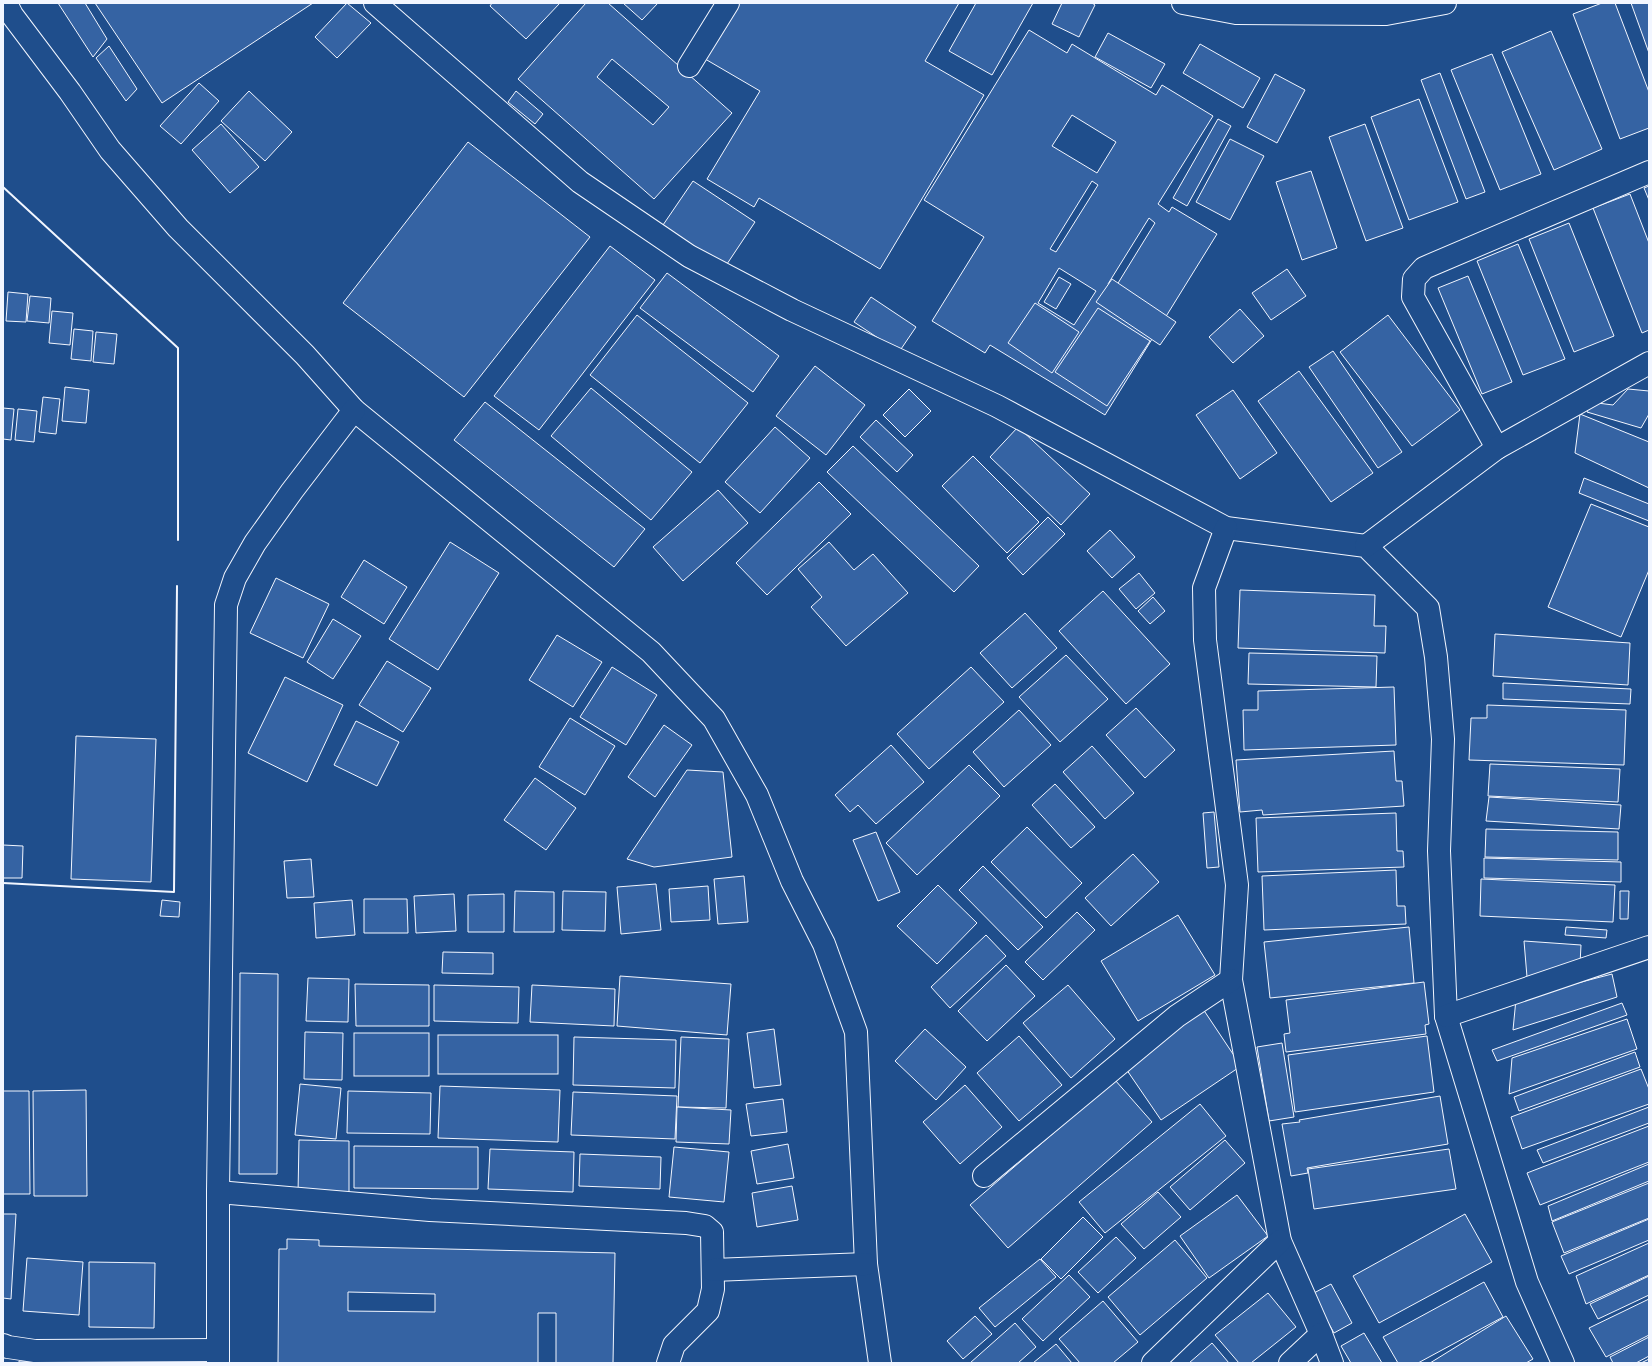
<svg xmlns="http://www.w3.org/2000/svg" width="1652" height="1366" font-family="'Golos Text',sans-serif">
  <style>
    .building { fill: #3563a3; stroke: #f2f6ff; fill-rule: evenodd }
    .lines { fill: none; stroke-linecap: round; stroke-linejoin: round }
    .minor-casing { stroke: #f2f6ff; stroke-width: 24 }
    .minor { stroke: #1f4e8c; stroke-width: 22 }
    .wall { stroke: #f2f6ff; stroke-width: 2 }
  </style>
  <rect width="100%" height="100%" fill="#1f4e8c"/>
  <g class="building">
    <polygon points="58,3 85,3 107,39 93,57"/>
    <polygon points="95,3 313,3 162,103"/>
    <polygon points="347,3 371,23 337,58 315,37"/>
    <polygon points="492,3 560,3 526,39 490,6"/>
    <path d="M586,3H608L732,113L654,199L518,79ZM612,59L669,107L653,125L597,77Z"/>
    <polygon points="623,3 658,3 642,20"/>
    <polygon points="731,3 959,3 925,61 984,95 880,269 759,198 754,207 707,179 760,91 700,56"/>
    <polygon points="976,3 1033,3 992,75 949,51"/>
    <polygon points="1062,3 1092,3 1095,5 1079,37 1052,24"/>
    <polygon points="1602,3 1615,3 1649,92 1649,128 1620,139 1573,14"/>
    <polygon points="1631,3 1649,3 1649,53"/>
    <path d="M1029,30L1067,53L1072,44L1156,95L1162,85L1213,116L1158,204L1169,212L1172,207L1217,234L1105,415L990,345L985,353L932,321L984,237L924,200ZM1072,115L1116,142L1097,173L1052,146ZM1092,181L1098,185L1056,252L1050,249ZM1149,218L1155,223L1115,288L1108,284ZM1059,268L1096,291L1074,325L1038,303Z"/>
    <polygon points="1551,31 1602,149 1554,170 1502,52"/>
    <polygon points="1108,33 1165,64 1151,88 1095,57"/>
    <polygon points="1200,44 1260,78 1243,108 1183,73"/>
    <polygon points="109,46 137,89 126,101 96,58"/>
    <polygon points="1492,54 1541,174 1500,190 1451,70"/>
    <polygon points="1440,73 1485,192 1466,199 1421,80"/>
    <polygon points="1275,74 1305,90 1277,143 1247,127"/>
    <polygon points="199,83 219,101 181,144 160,126"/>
    <polygon points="249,91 292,132 265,161 221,121"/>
    <polygon points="516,91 543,114 535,124 508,102"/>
    <polygon points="1419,99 1458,202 1409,220 1371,117"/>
    <polygon points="1218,119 1231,126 1187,206 1173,198"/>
    <polygon points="221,124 259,167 230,193 192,150"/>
    <polygon points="1365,124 1403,228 1366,241 1329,137"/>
    <polygon points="1230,139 1264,156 1230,220 1196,202"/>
    <polygon points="468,142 590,237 464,397 343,303"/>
    <polygon points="1311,171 1337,248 1302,260 1276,182"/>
    <polygon points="693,181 755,222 725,267 663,225"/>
    <polygon points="1649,186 1649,200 1644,188"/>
    <polygon points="1630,194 1649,243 1649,330 1642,333 1593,208"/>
    <polygon points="1569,223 1614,336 1574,352 1529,239"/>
    <polygon points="1518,244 1565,359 1523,375 1477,261"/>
    <polygon points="610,246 655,280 539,430 494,396"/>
    <polygon points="1287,269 1306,296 1271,320 1252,293"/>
    <polygon points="667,273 779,356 753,392 640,308"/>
    <polygon points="1468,276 1512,382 1482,394 1438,288"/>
    <polygon points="1059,277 1071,284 1056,309 1044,302"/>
    <polygon points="1112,279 1176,322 1160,345 1096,302"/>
    <polygon points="8,292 28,294 26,322 6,321"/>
    <polygon points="30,296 51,298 49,323 27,321"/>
    <polygon points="871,297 916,327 899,352 854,322"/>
    <polygon points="1035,303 1079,332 1052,373 1008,343"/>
    <polygon points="1098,308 1150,341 1107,406 1055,372"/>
    <polygon points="1240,309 1264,336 1233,363 1209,337"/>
    <polygon points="52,311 73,313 70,345 49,343"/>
    <polygon points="637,315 748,403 700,463 590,375"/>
    <polygon points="1388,315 1460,410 1412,446 1340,352"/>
    <polygon points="74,329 93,331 91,361 71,359"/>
    <polygon points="96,332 117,334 114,364 93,362"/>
    <polygon points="1333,351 1402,452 1378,468 1309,367"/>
    <polygon points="815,366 865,405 826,455 776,416"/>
    <polygon points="1299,371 1373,473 1331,502 1258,401"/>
    <polygon points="65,387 89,390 86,423 62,421"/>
    <polygon points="591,388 692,472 651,520 551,436"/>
    <polygon points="909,389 931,411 905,437 883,415"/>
    <polygon points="1628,389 1649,391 1649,414 1641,428 1587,412 1590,402 1613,405"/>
    <polygon points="1233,390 1277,453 1240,479 1196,415"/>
    <polygon points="43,397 60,399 56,434 39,432"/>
    <polygon points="485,402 645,529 614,567 454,440"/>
    <polygon points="3,408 14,409 11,440 3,439"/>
    <polygon points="18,409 37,411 34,442 15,440"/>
    <polygon points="1580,414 1649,442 1649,488 1575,453"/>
    <polygon points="876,420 913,455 897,472 860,437"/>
    <polygon points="775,427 810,458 760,513 725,482"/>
    <polygon points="1018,427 1090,494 1061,525 990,457"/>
    <polygon points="853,446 979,566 954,592 827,472"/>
    <polygon points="973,456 1039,522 1007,553 942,486"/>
    <polygon points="1584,478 1649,504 1649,521 1579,493"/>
    <polygon points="819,482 851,514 767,595 736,563"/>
    <polygon points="718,490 748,523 683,581 653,547"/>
    <polygon points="1591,504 1649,527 1649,570 1621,637 1548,607"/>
    <polygon points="1048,517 1065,534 1023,575 1007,558"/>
    <polygon points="1110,530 1135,557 1112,578 1087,551"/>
    <polygon points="450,542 499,573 438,670 389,639"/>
    <polygon points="829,542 854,570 873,554 908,593 846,646 811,607 822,597 798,569"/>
    <polygon points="364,560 407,587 384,624 341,597"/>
    <polygon points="1139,573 1155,593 1136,609 1119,589"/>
    <polygon points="276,578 329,604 303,658 250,633"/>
    <polygon points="1240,590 1375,595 1374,626 1386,626 1385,653 1238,648"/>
    <polygon points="1103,591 1170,664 1126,704 1059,631"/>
    <polygon points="1153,597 1165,611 1150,624 1138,611"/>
    <polygon points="1025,613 1057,648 1012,688 980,653"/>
    <polygon points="333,619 361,636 333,679 307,662"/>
    <polygon points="1495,634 1630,643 1628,685 1493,676"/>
    <polygon points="557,635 602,662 573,707 529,680"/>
    <polygon points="1249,653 1377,656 1376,687 1248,684"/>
    <polygon points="1066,655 1108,699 1060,742 1019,697"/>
    <polygon points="387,661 431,688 403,732 359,705"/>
    <polygon points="612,667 657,695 626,745 580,717"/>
    <polygon points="971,667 1004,702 929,769 897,734"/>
    <polygon points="285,677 343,705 307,782 248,753"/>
    <polygon points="1503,683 1631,689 1630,704 1503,699"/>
    <polygon points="1394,687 1396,745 1244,750 1243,710 1258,710 1258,691"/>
    <polygon points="1487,705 1626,710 1624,765 1469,760 1471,718 1487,718"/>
    <polygon points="1136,708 1175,750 1145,778 1106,735"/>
    <polygon points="1019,710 1051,745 1004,787 973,752"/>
    <polygon points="570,718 615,746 585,795 539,767"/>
    <polygon points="356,721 399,742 377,786 334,765"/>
    <polygon points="664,725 692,745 655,797 628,777"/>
    <polygon points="76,736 156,739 151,882 71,879"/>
    <polygon points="891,745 924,782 876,824 858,805 850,812 835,795"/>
    <polygon points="1092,746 1134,793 1105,819 1063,772"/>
    <polygon points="1394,751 1396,781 1402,781 1404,806 1263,815 1262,810 1240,812 1236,760"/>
    <polygon points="1490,764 1620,769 1618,802 1488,796"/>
    <polygon points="969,765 1000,796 917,875 886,843"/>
    <polygon points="687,770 723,772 732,857 654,867 627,859"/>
    <polygon points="535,778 576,808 546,850 504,820"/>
    <polygon points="1055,784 1095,827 1071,848 1032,805"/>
    <polygon points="1489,797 1621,805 1619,829 1486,821"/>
    <polygon points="1214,812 1219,867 1207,868 1203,813"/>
    <polygon points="1396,813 1397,851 1403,851 1404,867 1258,872 1256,818"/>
    <polygon points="1027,827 1082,883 1046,918 991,862"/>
    <polygon points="1486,829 1618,832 1618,860 1485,857"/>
    <polygon points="876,832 900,892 878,901 853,840"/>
    <polygon points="3,845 23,846 22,878 3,878"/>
    <polygon points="1133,854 1159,882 1111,926 1085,898"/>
    <polygon points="1484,858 1621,862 1621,882 1484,878"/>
    <polygon points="311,859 314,897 287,898 284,861"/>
    <polygon points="983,866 1043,927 1018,950 959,890"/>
    <polygon points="1396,870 1397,906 1405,906 1406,924 1264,930 1262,876"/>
    <polygon points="744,876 748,922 718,924 714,879"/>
    <polygon points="1481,879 1615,885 1613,922 1480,916"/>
    <polygon points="656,884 661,930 621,934 617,887"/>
    <polygon points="938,885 977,923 937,964 897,926"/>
    <polygon points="708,886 710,920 671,922 669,889"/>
    <polygon points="515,891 554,892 554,932 514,932"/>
    <polygon points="563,891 606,892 605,931 562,930"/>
    <polygon points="1620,891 1629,891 1628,919 1620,919"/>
    <polygon points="454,894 456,931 416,933 414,896"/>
    <polygon points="504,894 504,932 468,932 468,895"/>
    <polygon points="364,899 407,899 408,933 364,933"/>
    <polygon points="162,900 180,902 179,917 160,916"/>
    <polygon points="352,900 355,935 316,938 314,903"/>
    <polygon points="1077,912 1095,930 1043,980 1025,962"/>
    <polygon points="1178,915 1215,975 1138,1021 1101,961"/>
    <polygon points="1409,927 1414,983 1270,998 1264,942"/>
    <polygon points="1566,927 1607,930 1606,938 1565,935"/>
    <polygon points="986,935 1006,956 950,1008 931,987"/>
    <polygon points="1524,941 1581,945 1580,964 1527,977"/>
    <polygon points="443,952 493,953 493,974 442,973"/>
    <polygon points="1006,965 1035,996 987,1041 958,1011"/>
    <polygon points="240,973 278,974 277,1174 239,1174"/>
    <polygon points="1612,974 1617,997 1513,1030 1516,999"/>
    <polygon points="620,976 731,984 727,1035 617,1026"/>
    <polygon points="308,978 349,979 348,1022 306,1021"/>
    <polygon points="1424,982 1429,1024 1425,1025 1426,1034 1286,1052 1284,1034 1290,1033 1286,1000"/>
    <polygon points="355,984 429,985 429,1026 356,1026"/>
    <polygon points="434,985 519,987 518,1023 434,1021"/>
    <polygon points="532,985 615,989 614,1026 530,1022"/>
    <polygon points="1068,985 1115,1039 1071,1078 1023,1023"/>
    <polygon points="1622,1003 1627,1015 1497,1061 1492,1050"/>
    <polygon points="1203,1009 1241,1066 1161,1120 1122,1063"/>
    <polygon points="1627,1019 1637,1049 1509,1094 1512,1058"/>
    <polygon points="774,1029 781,1085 754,1088 747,1033"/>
    <polygon points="925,1029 966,1067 936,1100 895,1061"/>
    <polygon points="305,1032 343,1033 342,1080 304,1079"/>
    <rect x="354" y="1033" width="75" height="43"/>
    <rect x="438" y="1035" width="120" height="39"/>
    <polygon points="1019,1036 1062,1085 1019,1121 977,1073"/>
    <polygon points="1427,1036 1434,1092 1295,1112 1288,1055"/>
    <polygon points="574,1037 676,1040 675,1088 573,1085"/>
    <polygon points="681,1037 729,1039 726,1108 678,1107"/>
    <polygon points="1282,1043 1294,1117 1269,1121 1257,1047"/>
    <polygon points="1635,1052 1640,1067 1519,1111 1514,1097"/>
    <polygon points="1641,1069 1649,1089 1649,1104 1522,1149 1511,1117"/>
    <polygon points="1115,1080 1152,1122 1008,1248 970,1205"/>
    <polygon points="300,1084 341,1088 336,1139 295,1135"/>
    <polygon points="965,1085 1002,1127 960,1164 923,1122"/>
    <polygon points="440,1086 560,1090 558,1142 438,1138"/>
    <polygon points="86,1090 87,1196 34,1196 33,1091"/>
    <polygon points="3,1091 29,1091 30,1194 3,1194"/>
    <polygon points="348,1091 431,1093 430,1134 347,1133"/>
    <polygon points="573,1092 677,1096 675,1139 571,1135"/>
    <polygon points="1440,1096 1448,1144 1307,1168 1308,1173 1291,1176 1282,1124 1300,1122 1299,1120"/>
    <polygon points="783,1099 787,1132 751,1136 746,1104"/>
    <polygon points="1200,1104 1226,1136 1105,1233 1079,1202"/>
    <polygon points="677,1107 731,1110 729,1144 676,1142"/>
    <polygon points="1649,1107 1649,1123 1543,1163 1537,1150"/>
    <polygon points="1649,1126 1649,1162 1540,1205 1527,1173"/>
    <polygon points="299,1140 349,1141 349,1195 298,1194"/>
    <polygon points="1225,1140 1245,1163 1190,1210 1170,1187"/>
    <polygon points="788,1144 794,1178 757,1184 751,1151"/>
    <polygon points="354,1146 478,1147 478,1189 354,1188"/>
    <polygon points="674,1147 729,1152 724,1202 669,1197"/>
    <polygon points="490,1149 574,1152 573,1192 488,1189"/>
    <polygon points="1449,1149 1456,1189 1314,1209 1308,1169"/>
    <polygon points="580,1154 661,1157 660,1189 579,1186"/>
    <polygon points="1649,1164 1649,1181 1552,1221 1548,1206"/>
    <polygon points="1649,1183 1649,1218 1564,1253 1552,1222"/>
    <polygon points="792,1186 798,1220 757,1227 752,1193"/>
    <polygon points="1158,1192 1181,1217 1144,1249 1121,1224"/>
    <polygon points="1237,1195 1268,1236 1209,1278 1180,1236"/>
    <polygon points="3,1214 16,1214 11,1299 3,1298"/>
    <polygon points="1465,1214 1492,1262 1379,1323 1353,1276"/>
    <polygon points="1083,1217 1103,1237 1061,1279 1041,1259"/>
    <polygon points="1649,1219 1649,1240 1569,1274 1561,1256"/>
    <polygon points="1116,1237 1136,1258 1098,1293 1078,1272"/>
    <path d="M287,1239L319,1240V1246L615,1253L613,1363H556V1313H538V1363H278L279,1249H287ZM348,1292L435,1294V1312L348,1311Z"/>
    <polygon points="1175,1240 1207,1278 1140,1335 1108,1297"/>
    <polygon points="1649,1243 1649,1275 1586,1304 1576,1276"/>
    <polygon points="27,1258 83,1262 79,1315 23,1311"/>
    <polygon points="1040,1259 1056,1277 995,1327 979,1308"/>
    <polygon points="89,1262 155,1263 154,1328 89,1327"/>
    <polygon points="1069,1275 1090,1297 1043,1341 1022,1319"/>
    <polygon points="1649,1276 1649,1295 1598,1319 1590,1304"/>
    <polygon points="1484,1282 1503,1317 1418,1363 1398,1363 1383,1337"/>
    <polygon points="1331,1284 1352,1323 1334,1333 1312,1294"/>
    <polygon points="1268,1293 1296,1327 1251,1363 1239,1363 1215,1335"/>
    <polygon points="1649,1299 1649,1335 1606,1357 1589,1328"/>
    <polygon points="1103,1301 1138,1342 1113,1363 1080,1363 1059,1339"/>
    <polygon points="975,1316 992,1334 963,1359 947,1341"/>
    <polygon points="1506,1316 1533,1359 1526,1363 1430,1363"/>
    <polygon points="1015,1323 1036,1347 1018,1363 970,1363"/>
    <polygon points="1364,1333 1382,1363 1351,1363 1341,1346"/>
    <polygon points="1649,1337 1649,1356 1636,1363 1613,1363 1610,1357"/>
    <polygon points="1212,1343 1229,1363 1189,1363"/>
    <polygon points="1056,1344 1072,1363 1033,1363"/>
    <polygon points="1649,1359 1649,1363 1641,1363"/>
    <polygon points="19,1361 78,1363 19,1363"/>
  </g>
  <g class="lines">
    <defs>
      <g id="minor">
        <polyline points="6,3 12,15 70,92 110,150 178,228 305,355 354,410 651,652 714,719 757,795 792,881 824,944 856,1032 866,1264 880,1363"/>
        <polyline points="375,3 580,182 689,256 792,310 997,406 1226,528 1366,546 1428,608 1436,657 1443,739 1439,851 1446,1016 1527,1282 1563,1363"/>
        <polyline points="1183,3 1236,13 1386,14 1445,3"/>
        <polyline points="689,66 728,3"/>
        <polyline points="1497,448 1413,297 1414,279 1424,268 1649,172"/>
        <polyline points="1226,528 1204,588 1205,640 1237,885 1231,980 1280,1241 1321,1334 1332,1363"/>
        <polyline points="1366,546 1497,448 1649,363"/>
        <polyline points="1446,1016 1649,947"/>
        <polyline points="984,1176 1177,1016 1231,980"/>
        <polyline points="218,1192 430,1210 686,1223 705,1226 712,1232 713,1289 708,1311 674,1345 668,1363"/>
        <polyline points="713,1270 866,1264"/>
        <polyline points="3,1345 8,1347 35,1351 218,1350"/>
        <polyline points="218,1363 218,1192 226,605 235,578 255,543 292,491 354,410"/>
        <polyline points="1153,1363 1280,1241"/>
        <polyline points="1290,1363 1321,1334"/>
      </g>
    </defs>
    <use href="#minor" class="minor-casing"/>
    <use href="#minor" class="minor"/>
    <g class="wall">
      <polyline points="3,187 178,348 178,540"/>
      <polyline points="3,883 174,892 177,586"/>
    </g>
  </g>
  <rect width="1652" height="1366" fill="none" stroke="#f2f6ff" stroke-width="8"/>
</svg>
